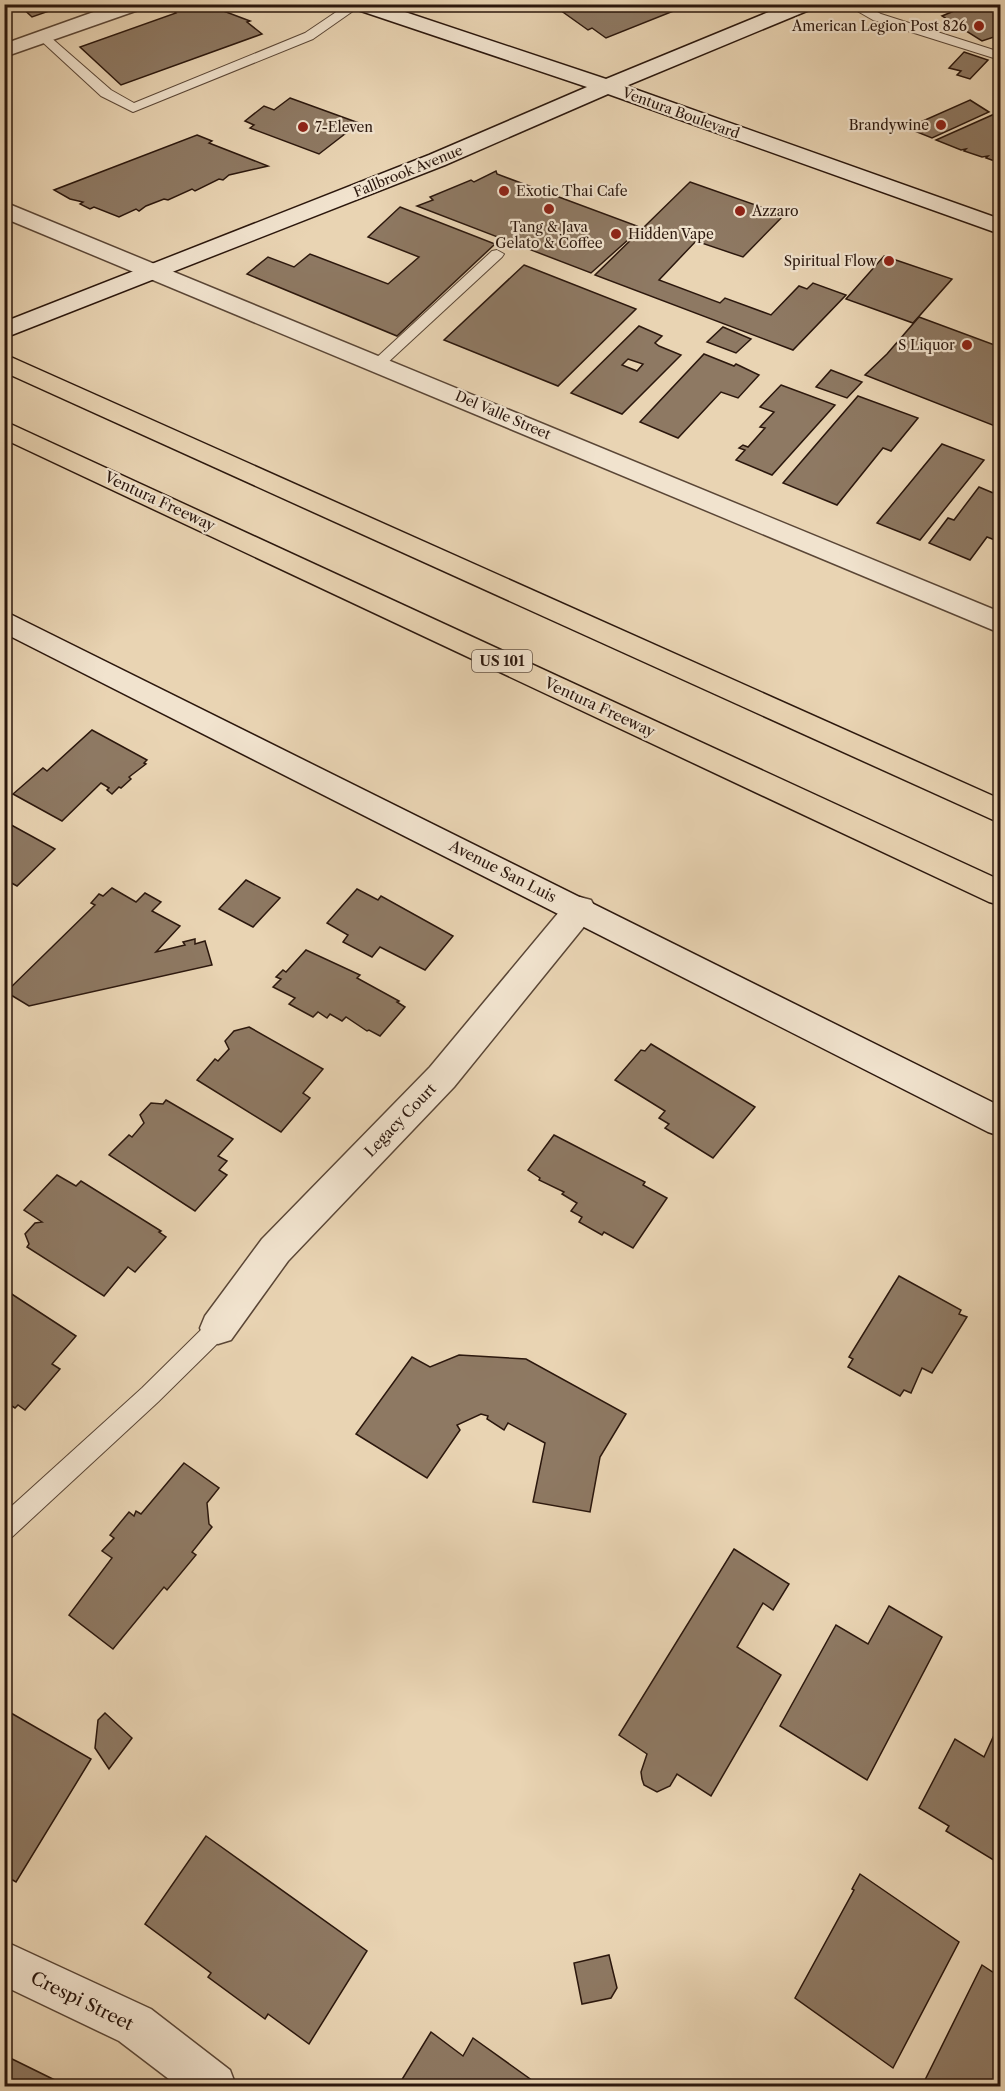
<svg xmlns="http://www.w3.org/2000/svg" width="1005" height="2091" font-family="'Libre Caslon Text',serif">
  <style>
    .building { fill: #8e7963; stroke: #2b170d; stroke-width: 1.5; fill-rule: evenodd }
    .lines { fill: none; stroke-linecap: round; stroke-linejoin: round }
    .lane-casing { stroke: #5a4636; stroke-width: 2 }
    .street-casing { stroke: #5a4636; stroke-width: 3 }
    .secondary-casing { stroke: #2b170d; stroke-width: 3 }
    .highway-casing { stroke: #2b170d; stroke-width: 3 }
    .lane { fill: #f1e3ce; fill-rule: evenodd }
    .street { fill: #f1e3ce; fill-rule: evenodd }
    .secondary { fill: #f1e3ce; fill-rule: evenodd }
    .highway { fill: #e9d4b3; fill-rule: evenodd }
    .poi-dot { fill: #8f2418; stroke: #f1e3ce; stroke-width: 2 }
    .labels { text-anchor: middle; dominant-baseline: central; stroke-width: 4.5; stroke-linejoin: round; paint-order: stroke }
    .far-poi-label { font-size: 14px; fill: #2b170d; stroke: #f1e3ce; text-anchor: end }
    .far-street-label { font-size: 14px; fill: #2b170d; stroke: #f1e3ce }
    .shield { fill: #f1e3ce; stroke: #665447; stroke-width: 1.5 }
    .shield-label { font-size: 14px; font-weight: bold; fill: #2b170d }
    .street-label { font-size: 15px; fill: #2b170d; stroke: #f1e3ce }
    .near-street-label { font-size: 18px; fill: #2b170d; stroke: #f1e3ce }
  </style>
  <rect width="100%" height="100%" fill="#e9d4b3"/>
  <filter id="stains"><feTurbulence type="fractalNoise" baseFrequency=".00333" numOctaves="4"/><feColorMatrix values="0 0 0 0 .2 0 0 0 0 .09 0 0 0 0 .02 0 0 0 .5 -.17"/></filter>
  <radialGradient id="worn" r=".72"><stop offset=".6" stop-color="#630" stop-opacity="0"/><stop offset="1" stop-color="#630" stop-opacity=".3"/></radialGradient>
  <g class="building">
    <polygon points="18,4 76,4 69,7 66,5 32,17"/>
    <polygon points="193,4 205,4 250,21 247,22 262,34 121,85 80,47 176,13 174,11"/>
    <polygon points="691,4 606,38 592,28 588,30 553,5"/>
    <polygon points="971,4 1000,4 1000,35 982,41 942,16"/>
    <polygon points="964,52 988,60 970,79 957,75 961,71 949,68"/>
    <polygon points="290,98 359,123 319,154 250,128 254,125 245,121 264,106 274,110"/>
    <polygon points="970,100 989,112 932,138 907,128"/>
    <polygon points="999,112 1000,163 986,158 988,156 982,157 964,151 966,149 961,150 936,140"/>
    <polygon points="197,135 212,141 209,143 268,166 229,175 223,180 219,179 195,191 192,189 168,200 164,199 146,206 139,211 136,209 119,217 94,207 90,209 80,204 83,202 70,199 54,190"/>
    <polygon points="496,171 497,174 505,177 637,226 635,228 639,230 591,273 417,206 433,200 430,197 471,180 474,182"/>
    <polygon points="690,182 784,215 743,257 696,241 659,280 720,303 725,298 771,315 799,286 807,289 813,283 846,295 793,350 595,275"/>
    <polygon points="400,207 495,244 397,336 247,274 268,257 294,267 310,254 388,284 419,257 368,237"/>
    <polygon points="884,256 952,279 913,323 846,299"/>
    <polygon points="524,265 636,309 558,386 444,340"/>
    <polygon points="919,317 1000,347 1000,428 865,375 887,354"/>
    <path d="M639,326L662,336L655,343L659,346L681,355L622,414L571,393ZM628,359L643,364L637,371L622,365Z"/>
    <polygon points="723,327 751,339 736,353 707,342"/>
    <polygon points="704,354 734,366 736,364 759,375 738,398 721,392 678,438 640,422"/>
    <polygon points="831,370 862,382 847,398 816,387"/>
    <polygon points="781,385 835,405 772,475 736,460 745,450 739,448 743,445 748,447 765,428 760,427 774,412 760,407"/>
    <polygon points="858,396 918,418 891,451 883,448 837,505 783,483"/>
    <polygon points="942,444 984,460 920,540 877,523"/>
    <polygon points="979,487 998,495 1000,492 1000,542 987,537 970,560 929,543 948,518 954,520"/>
    <polygon points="92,730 147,760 144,763 146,764 129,777 131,779 121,788 119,787 112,794 107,790 109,788 101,783 62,821 13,794 43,768 47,771"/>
    <polygon points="4,821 55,849 17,886 4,879"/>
    <polygon points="246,880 280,898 253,927 219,909"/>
    <polygon points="112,888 136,902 145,893 161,902 152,911 180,926 156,952 185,945 183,942 195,939 195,944 205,941 212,965 29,1006 6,992 95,905 91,903 99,894 103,896"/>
    <polygon points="357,889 378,900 381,896 453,936 425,970 380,947 372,957 343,942 348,935 327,923"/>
    <polygon points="306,950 360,975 357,978 399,1001 397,1002 405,1007 380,1036 369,1030 367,1031 346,1017 342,1021 330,1014 327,1018 318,1012 313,1017 289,1004 295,998 273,987 281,979 276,977 283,970 286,972"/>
    <polygon points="249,1027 323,1069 303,1093 310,1098 281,1132 197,1080 215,1059 218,1061 229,1049 225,1041 234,1031"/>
    <polygon points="651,1044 755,1107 713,1158 665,1128 669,1124 659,1118 665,1111 615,1080 641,1050 645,1051"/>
    <polygon points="166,1100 233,1139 218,1156 227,1161 219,1170 227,1175 195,1211 109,1155 129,1135 132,1137 144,1123 140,1115 151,1103 163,1104"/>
    <polygon points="554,1135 645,1182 643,1185 667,1198 633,1248 604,1232 602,1235 579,1222 582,1217 571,1211 577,1203 562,1194 564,1192 539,1180 540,1178 528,1170"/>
    <polygon points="57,1175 76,1186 81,1181 161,1231 159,1232 166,1237 135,1272 128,1267 104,1296 27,1247 29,1244 25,1234 35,1223 42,1222 24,1210"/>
    <polygon points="899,1276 961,1310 959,1314 967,1317 932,1373 922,1368 911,1393 904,1390 900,1396 848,1367 853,1359 849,1357"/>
    <polygon points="4,1289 76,1336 52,1364 60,1369 25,1410 18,1405 15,1408 4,1401"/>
    <polygon points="459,1355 526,1359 626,1414 600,1457 590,1512 533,1502 545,1443 508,1423 504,1430 487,1419 488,1416 481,1414 457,1425 460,1430 427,1478 356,1434 412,1357 430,1367"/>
    <polygon points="184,1463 219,1488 207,1503 209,1524 212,1527 192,1552 196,1555 167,1590 164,1587 113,1649 69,1615 112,1558 102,1551 114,1538 110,1535 129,1512 134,1516 136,1511 141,1514"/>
    <polygon points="734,1549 789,1584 773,1610 763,1603 737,1647 781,1675 711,1796 677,1774 670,1786 657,1792 644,1785 642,1779 641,1772 647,1754 619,1735"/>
    <polygon points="889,1606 942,1637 867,1780 780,1726 836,1625 868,1644"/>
    <polygon points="4,1709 91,1759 16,1882 4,1875"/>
    <polygon points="105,1713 132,1738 109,1769 95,1748 98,1720"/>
    <polygon points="999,1724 1000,1725 1000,1864 946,1831 949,1826 919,1808 955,1739 984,1757"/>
    <polygon points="206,1836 367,1951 309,2044 268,2014 265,2019 208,1977 211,1973 145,1924"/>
    <polygon points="860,1874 959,1942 893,2068 795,1998 854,1890 852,1889"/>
    <polygon points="609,1955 617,1988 611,1998 582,2004 574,1963"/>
    <polygon points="982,1965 1000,1977 1000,2086 922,2086"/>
    <polygon points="431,2032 463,2056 473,2038 540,2086 398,2086"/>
    <polygon points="4,2055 67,2086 4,2086"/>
  </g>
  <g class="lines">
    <defs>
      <g id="lane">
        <polygon points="348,4 363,4 313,39 133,112 101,96 38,38 44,34 48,35 111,90 134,103 305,33"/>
        <polygon points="845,4 862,4 881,14 1000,52 1000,60 873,20"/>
        <polygon points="497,250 504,254 502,257 384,366 374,366 372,363 374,360 492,251"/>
        <polygon points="218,1318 226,1321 229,1328 226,1335 158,1402 12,1537 4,1540 4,1513 142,1388 210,1321"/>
      </g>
      <g id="street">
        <polygon points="116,4 147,4 144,8 4,57 4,44"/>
        <polygon points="4,202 1000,612 1000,633 4,218"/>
        <polygon points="580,897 591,900 596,909 591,918 454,1087 288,1261 231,1340 218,1344 205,1340 200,1328 205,1316 262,1239 430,1067 569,900"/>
        <polygon points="4,1941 151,2009 230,2070 236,2086 178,2086 119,2041 4,1986"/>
      </g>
      <g id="secondary">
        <polygon points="349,4 381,4 606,79 788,4 817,4 814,8 626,86 1000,219 1000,234 608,94 445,165 4,338 4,322 429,155 587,87 352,8"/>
        <polygon points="4,611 1000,1106 1000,1136 988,1132 4,633"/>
      </g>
      <g id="highway">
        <polygon points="4,354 1000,799 1000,823 4,372"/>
        <polygon points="4,421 1000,880 1000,905 989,902 4,439"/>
      </g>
    </defs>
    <use href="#lane" class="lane-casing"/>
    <use href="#street" class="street-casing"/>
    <use href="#secondary" class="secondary-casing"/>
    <use href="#highway" class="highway-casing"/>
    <use href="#lane" class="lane"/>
    <use href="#street" class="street"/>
    <use href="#secondary" class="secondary"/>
    <use href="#highway" class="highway"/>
  </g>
  <g class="poi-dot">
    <circle cx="979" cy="26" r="6"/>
    <circle cx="941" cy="125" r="6"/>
    <circle cx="303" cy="127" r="6"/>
    <circle cx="504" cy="191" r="6"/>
    <circle cx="549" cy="209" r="6"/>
    <circle cx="740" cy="211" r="6"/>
    <circle cx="616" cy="234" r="6"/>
    <circle cx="889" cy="261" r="6"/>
    <circle cx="967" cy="345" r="6"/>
  </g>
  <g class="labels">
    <g class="far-poi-label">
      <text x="967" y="26">American Legion Post 826</text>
      <text x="929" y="125">Brandywine</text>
      <text x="315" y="127" text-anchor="start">7-Eleven</text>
      <text x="516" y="191" text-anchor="start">Exotic Thai Cafe</text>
      <text x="752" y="211" text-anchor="start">Azzaro</text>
      <text x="549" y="227" text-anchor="middle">Tang &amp; Java<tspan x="549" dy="16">Gelato &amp; Coffee</tspan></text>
      <text x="628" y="234" text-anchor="start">Hidden Vape</text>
      <text x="877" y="261">Spiritual Flow</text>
      <text x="955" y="345">S Liquor</text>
    </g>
    <g class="far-street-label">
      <text transform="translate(681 113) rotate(20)">Ventura Boulevard</text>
      <text transform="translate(408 171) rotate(-22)">Fallbrook Avenue</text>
      <text transform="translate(503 415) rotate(23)">Del Valle Street</text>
    </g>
    <rect class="shield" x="472" y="650" width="60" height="22" rx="4.5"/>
    <g class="shield-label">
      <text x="502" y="661">US 101</text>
    </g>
    <g class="street-label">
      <text transform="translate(160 501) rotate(25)">Ventura Freeway</text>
      <text transform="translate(600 707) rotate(25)">Ventura Freeway</text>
      <text transform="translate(503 871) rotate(27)">Avenue San Luis</text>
      <text transform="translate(400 1120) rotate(-46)">Legacy Court</text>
    </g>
    <g class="near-street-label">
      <text transform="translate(82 2001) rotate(26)">Crespi Street</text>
    </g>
  </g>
  <rect width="1005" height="2091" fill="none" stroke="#e9d4b3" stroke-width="24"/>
  <rect x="6" y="6" width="993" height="2079" fill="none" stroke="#2b170d" stroke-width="3"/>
  <rect x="12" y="12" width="981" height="2067" fill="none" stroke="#2b170d" stroke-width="1.5"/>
  <rect width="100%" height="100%" filter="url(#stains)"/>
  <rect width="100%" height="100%" fill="url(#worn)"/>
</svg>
